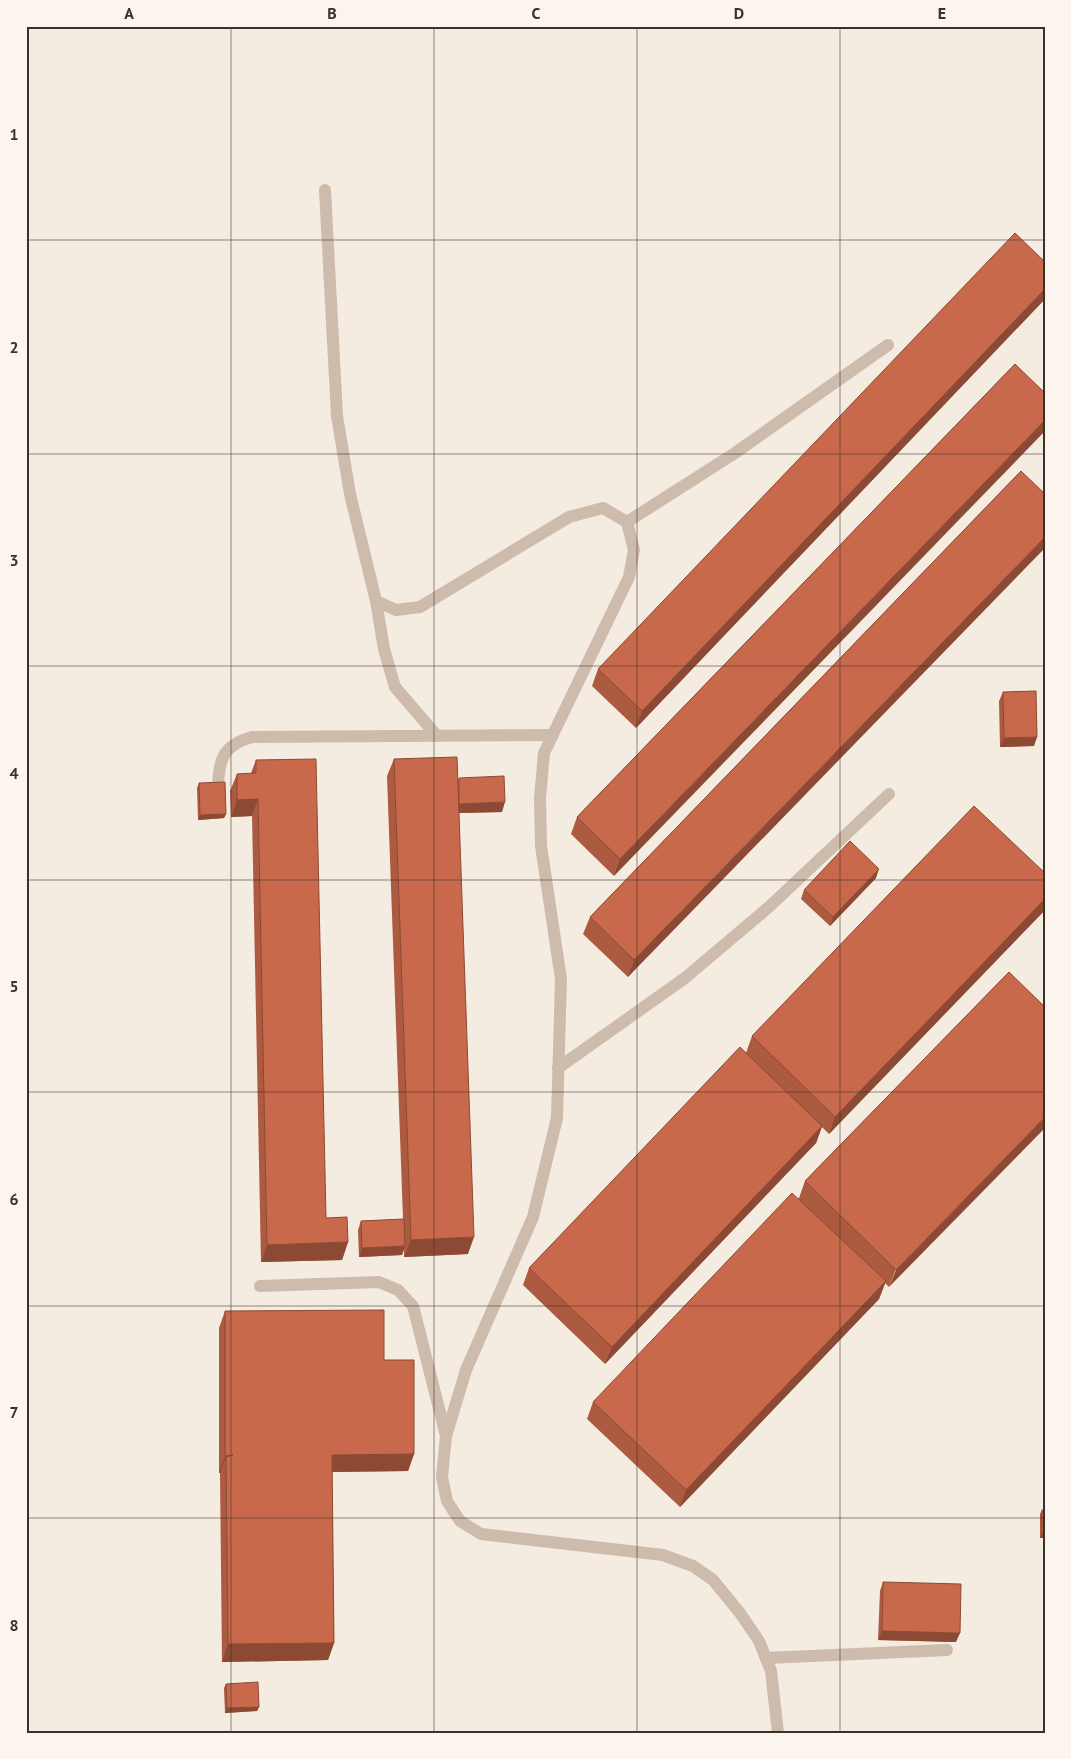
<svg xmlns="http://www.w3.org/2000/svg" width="1071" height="1759" font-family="'PT Sans',sans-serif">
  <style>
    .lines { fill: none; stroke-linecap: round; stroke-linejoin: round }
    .minor { stroke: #cdbbac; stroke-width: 12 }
    .wall { fill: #ac5a40 }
    .shaded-wall { fill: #8c4a34 }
    .building { fill: #c8694b; stroke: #8c4a34 }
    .grid { fill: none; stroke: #3b302b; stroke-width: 1; stroke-opacity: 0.55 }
    .neatline { fill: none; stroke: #3b302b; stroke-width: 2 }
    .grid-label { font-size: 16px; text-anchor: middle; font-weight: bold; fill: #3b302b }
  </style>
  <rect width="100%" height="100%" fill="#f4ebe1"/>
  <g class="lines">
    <g class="minor">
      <polyline points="325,190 337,416 350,494 376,601 396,610 420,607 569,517 603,508 627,522 634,550 629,577 544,753 540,798 541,846 561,979 557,1118 533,1217 466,1370 446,1436 442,1477 447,1501 460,1521 481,1534 663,1555 693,1566 713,1580 740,1613 759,1641 771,1671 778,1733"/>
      <polyline points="627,522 735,453 888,345"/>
      <polyline points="376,601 384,649 395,687 437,736"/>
      <path d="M218,786C219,758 224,745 252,737L553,735"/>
      <polyline points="558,1068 685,978 770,906 889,794"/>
      <polyline points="260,1286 379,1282 398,1290 413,1306 446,1436"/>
      <polyline points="766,1658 947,1650"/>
    </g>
  </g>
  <g class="wall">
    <polygon points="1045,262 1045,299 636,728 592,686 598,669"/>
    <polygon points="1015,364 614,876 571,834 577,817"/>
    <polygon points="1021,471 628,977 583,934 590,917"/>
    <polygon points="1003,692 1034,746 1000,747 999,701"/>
    <polygon points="394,759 458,780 459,778 502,812 459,813 468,1254 404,1257 404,1249 402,1255 359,1257 358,1230 361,1221 403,1219 387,776"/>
    <polygon points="256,760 326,1218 348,1242 342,1260 261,1262 252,816 231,817 230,791 237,774 251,773"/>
    <polygon points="199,783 226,814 224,818 198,820 197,788"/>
    <polygon points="1045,873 1045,910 829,1134 822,1127 816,1143 605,1364 523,1285 529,1268 746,1053 752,1036"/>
    <polygon points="876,878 830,926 801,899 804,890"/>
    <polygon points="1009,972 889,1287 885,1283 879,1299 680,1507 587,1419 593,1402 799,1198 805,1181"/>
    <polygon points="225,1311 384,1360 414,1454 408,1471 332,1472 334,1643 328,1660 222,1662 220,1473 219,1473 219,1328"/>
    <polygon points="1042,1510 1045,1538 1040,1538 1040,1514"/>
    <polygon points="883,1582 956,1642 878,1640 880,1591"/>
    <polygon points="226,1684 259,1707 257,1711 225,1713 224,1688"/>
  </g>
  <g class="shaded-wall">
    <polygon points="1045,289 1045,299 636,728 642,711"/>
    <polygon points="1045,420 1045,431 614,876 620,859"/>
    <polygon points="1045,537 1045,548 628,977 634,960"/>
    <polygon points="1037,737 1034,746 1000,747 1004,738"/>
    <polygon points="258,799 252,816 231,817 237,800"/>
    <polygon points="505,802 502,812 456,813 459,804"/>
    <polygon points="226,814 224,818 198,820 200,815"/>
    <polygon points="879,869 876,878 830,926 833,917"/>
    <polygon points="1045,899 1045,910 829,1134 835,1117"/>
    <polygon points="1045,1117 1045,1128 889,1287 896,1270"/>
    <polygon points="822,1126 816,1143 605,1364 612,1347"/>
    <polygon points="474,1237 468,1254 404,1257 411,1240"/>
    <polygon points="348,1242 342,1260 261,1262 267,1245"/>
    <polygon points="405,1246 402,1255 359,1257 362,1248"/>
    <polygon points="886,1281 879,1299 680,1507 686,1490"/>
    <polygon points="414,1454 408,1471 326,1472 332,1455"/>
    <polygon points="233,1455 226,1457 220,1473 219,1473 225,1456"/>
    <polygon points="1042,1533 1045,1533 1045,1538 1040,1538"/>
    <polygon points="882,1631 960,1633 956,1642 878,1640"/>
    <polygon points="334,1643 328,1660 222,1662 228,1644"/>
    <polygon points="259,1707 257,1711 225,1713 227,1708"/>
  </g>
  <g class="building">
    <polygon points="1015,233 1045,262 1045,289 642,711 598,669"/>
    <polygon points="1015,364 1045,393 1045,420 620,859 577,817"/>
    <polygon points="1021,471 1045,494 1045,537 634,960 590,917"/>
    <polygon points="1036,691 1037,737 1004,738 1003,692"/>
    <polygon points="457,757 474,1237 411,1240 394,759"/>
    <polygon points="316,759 326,1218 347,1217 348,1242 267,1245 258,799 237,800 237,774 256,773 256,760"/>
    <polygon points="504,776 505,802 459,804 459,778"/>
    <polygon points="225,782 226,814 200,815 199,783"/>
    <polygon points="974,806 1045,873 1045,899 835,1117 752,1036"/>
    <polygon points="850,841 879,869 833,917 804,890"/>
    <polygon points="1009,972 1045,1007 1045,1117 896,1270 805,1181"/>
    <polygon points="740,1047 822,1126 612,1347 529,1268"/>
    <polygon points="792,1193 886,1281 686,1490 593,1402"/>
    <polygon points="404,1219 405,1246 362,1248 361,1221"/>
    <polygon points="384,1310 384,1360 414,1360 414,1454 332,1455 334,1643 228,1644 226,1457 233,1455 225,1456 225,1311"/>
    <rect x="1042" y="1510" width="3" height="23"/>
    <polygon points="883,1582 961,1584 960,1633 882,1631"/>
    <polygon points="258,1682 259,1707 227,1708 226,1684"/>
  </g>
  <path class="grid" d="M231,26V1733M434,26V1733M637,26V1733M840,26V1733M26,240H1045M26,454H1045M26,666H1045M26,880H1045M26,1092H1045M26,1306H1045M26,1518H1045"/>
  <rect width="1071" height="1759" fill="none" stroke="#fbf5ee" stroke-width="55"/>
  <rect x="28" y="28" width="1016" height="1704" class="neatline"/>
  <g class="grid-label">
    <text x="129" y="19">A</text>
    <text x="332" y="19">B</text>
    <text x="536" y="19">C</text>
    <text x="739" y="19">D</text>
    <text x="942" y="19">E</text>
    <text x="14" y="140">1</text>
    <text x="14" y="353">2</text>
    <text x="14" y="566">3</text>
    <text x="14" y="779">4</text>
    <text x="14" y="992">5</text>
    <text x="14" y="1205">6</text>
    <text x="14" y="1418">7</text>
    <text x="14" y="1631">8</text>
  </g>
</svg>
